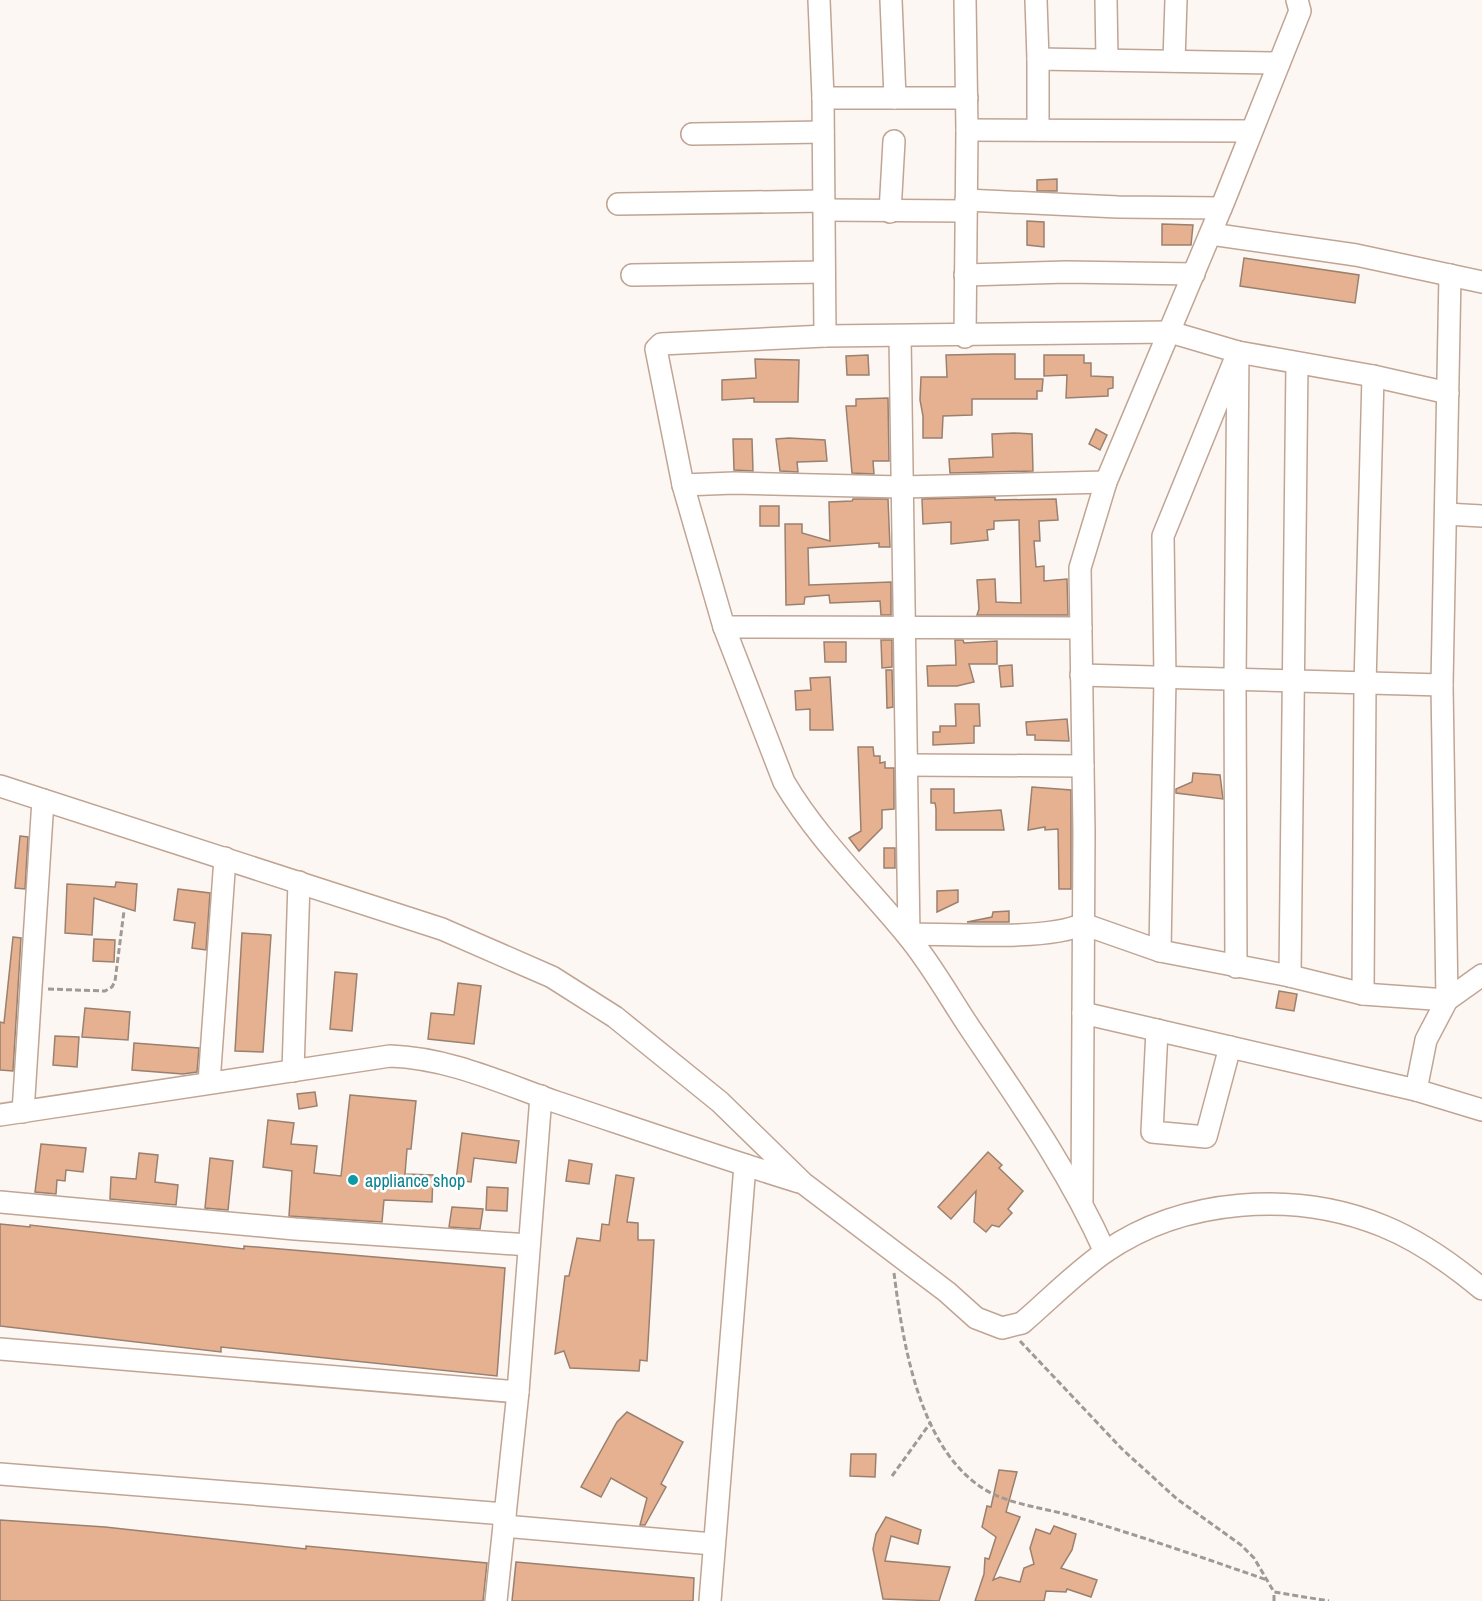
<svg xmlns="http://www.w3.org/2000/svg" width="1482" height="1601" font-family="'Archivo Narrow',sans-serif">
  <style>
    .building { fill: #e5b190; stroke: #9a806f; stroke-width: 1.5 }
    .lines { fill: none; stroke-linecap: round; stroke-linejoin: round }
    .minor-casing { stroke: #c0a594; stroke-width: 24 }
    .path { stroke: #a19994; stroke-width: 3; stroke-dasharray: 6 3; stroke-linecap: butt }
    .minor { stroke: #fff; stroke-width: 21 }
    .culture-dot { fill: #0f9aa8; stroke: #fff; stroke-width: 2 }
    .labels { text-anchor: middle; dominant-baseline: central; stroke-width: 5; stroke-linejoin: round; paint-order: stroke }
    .culture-label { font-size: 18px; fill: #0d838f; stroke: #fff; text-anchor: start }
  </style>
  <rect width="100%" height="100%" fill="#fdf7f4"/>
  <g class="building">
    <polygon points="1057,179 1057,191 1037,191 1037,180"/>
    <polygon points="1027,221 1044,222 1044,247 1027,245"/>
    <polygon points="1162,224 1193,225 1191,245 1162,245"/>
    <polygon points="1244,258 1359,275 1355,303 1240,286"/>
    <polygon points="995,354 1015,354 1015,379 1043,379 1042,391 1037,391 1037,399 972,399 972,415 943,416 942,438 923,438 923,416 920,400 921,377 947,377 946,355"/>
    <polygon points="868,355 869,375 847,375 846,356"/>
    <polygon points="1044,355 1084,355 1084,363 1091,363 1091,376 1113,377 1113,388 1108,389 1108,396 1066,398 1067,375 1044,376"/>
    <polygon points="755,359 799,360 798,402 754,402 754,398 722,400 722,380 756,378"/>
    <polygon points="888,398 889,461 873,461 874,474 852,473 846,406 856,406 856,399"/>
    <polygon points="1096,429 1107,435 1100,450 1089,444"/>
    <polygon points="1014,433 1032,434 1033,471 950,473 949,459 993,457 992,434"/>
    <polygon points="789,438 825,440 827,461 797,462 798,472 780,471 776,439"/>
    <polygon points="733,439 752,439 753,471 734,470"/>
    <polygon points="995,497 995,500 1056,499 1058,520 1039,521 1040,541 1034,541 1036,567 1044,566 1044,581 1067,579 1068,615 977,615 979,609 977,580 995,579 996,602 1021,603 1019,520 994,521 994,529 987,530 988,540 951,544 951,522 923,524 922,499"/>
    <polygon points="853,499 888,499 890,547 879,547 879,543 808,548 809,585 891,582 891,615 881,615 880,601 830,603 829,595 805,597 804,604 786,605 785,524 802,524 802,533 830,541 829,502 852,501"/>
    <rect x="760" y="506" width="19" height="20"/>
    <polygon points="881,640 892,640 892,667 882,668"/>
    <polygon points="955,640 963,640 964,643 997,641 997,664 969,664 974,682 957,686 928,686 927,666 956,665"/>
    <polygon points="824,642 846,642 846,662 825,662"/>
    <polygon points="1012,665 1013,686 1001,687 999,666"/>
    <polygon points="886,670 892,670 893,707 887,708"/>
    <polygon points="830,677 833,730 810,730 810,709 796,710 795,691 811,690 810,678"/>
    <polygon points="955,704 979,704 980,726 974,726 974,743 933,745 933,732 940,732 940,726 956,726"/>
    <polygon points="1067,719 1069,741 1035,740 1035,735 1027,735 1026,722"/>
    <polygon points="858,747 873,747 874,756 880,756 880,763 885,762 885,768 894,768 894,809 882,810 882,828 859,851 849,838 861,831"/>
    <polygon points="1193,773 1220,775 1223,799 1176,793 1176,789 1192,782"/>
    <polygon points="1032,787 1071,790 1071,889 1059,889 1058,829 1045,830 1045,827 1028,830"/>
    <polygon points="931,789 954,789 954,813 1001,810 1004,830 936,830 936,809 935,803 931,803"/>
    <polygon points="20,836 28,837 25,889 15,888"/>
    <rect x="884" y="848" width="11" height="20"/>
    <polygon points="116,882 137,884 135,911 94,898 92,935 65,933 67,884 115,887"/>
    <polygon points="178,889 210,893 206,950 192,948 195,923 174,920"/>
    <polygon points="958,890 958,902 937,912 937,891"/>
    <polygon points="1009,911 1009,922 967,922 992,917 993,912"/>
    <polygon points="242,933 271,935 263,1052 235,1051"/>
    <polygon points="13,937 21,938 13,1071 0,1070 0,1022 4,1023"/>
    <polygon points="94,939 115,940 114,962 93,961"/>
    <polygon points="335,972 357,974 352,1031 330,1029"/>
    <polygon points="458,983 481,986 474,1044 428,1039 431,1013 454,1015"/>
    <polygon points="1279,991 1297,994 1294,1011 1276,1008"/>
    <polygon points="85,1008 130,1012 128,1040 82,1037"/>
    <polygon points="55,1036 79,1037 77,1067 53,1065"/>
    <polygon points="134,1043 199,1048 197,1072 183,1074 132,1070"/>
    <polygon points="315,1092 317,1106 299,1109 297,1094"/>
    <polygon points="350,1095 416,1101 411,1149 407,1149 405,1174 433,1175 432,1202 384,1200 382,1222 289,1216 292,1171 263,1167 268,1120 294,1123 291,1144 317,1146 314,1173 341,1176"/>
    <polygon points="462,1133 519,1141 516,1163 474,1158 471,1182 456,1180"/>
    <polygon points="41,1144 86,1148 83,1172 66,1170 65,1181 57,1180 56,1194 35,1192"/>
    <polygon points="988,1152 1002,1165 999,1168 1023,1191 1008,1209 1012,1213 999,1227 992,1225 986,1232 974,1222 976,1191 951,1219 938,1207"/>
    <polygon points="139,1153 158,1155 155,1182 178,1185 176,1205 110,1199 111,1177 136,1179"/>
    <polygon points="210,1158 233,1161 228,1210 205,1208"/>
    <polygon points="569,1160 592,1164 589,1184 566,1181"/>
    <polygon points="616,1175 634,1178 627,1222 638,1223 638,1240 654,1240 647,1361 640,1360 639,1371 570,1368 564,1351 555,1354 565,1276 569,1276 577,1238 600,1241 602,1224 609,1225"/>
    <polygon points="487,1187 508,1188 507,1211 486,1210"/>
    <polygon points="452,1207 483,1209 480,1229 449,1227"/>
    <polygon points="0,1224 30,1227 30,1225 244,1249 244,1246 505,1268 497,1376 221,1347 221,1352 0,1326"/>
    <polygon points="627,1412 683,1442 661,1484 666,1487 645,1525 640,1525 647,1498 611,1478 601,1497 581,1487 617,1422"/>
    <polygon points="851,1454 876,1454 875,1477 850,1476"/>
    <polygon points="999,1470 1017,1472 1006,1512 1020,1517 993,1580 1000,1577 1020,1582 1024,1568 1034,1564 1030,1548 1036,1529 1050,1534 1054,1526 1076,1534 1072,1550 1061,1568 1097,1580 1091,1597 1067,1589 1066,1592 1046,1591 1044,1601 975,1601 984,1574 985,1558 989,1559 996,1537 982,1527 987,1506 991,1507"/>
    <polygon points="886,1517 921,1530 918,1544 891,1536 885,1561 950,1567 939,1601 883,1599 873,1549 876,1534"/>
    <polygon points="0,1520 105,1527 306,1549 306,1546 487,1563 483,1601 0,1601"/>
    <polygon points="516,1562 694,1578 693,1601 512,1601"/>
  </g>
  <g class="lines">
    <defs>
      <g id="minor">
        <polyline points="819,0 823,98 825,336"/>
        <polyline points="891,0 895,98"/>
        <polyline points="1036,0 1038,59"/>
        <polyline points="1106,0 1107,60"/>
        <polyline points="1174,61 1176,0"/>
        <polyline points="823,98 967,98"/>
        <polyline points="967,130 1251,131"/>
        <polyline points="1038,130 1038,59 1279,63"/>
        <polyline points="692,134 823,132"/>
        <polyline points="966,200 1118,207 1221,208"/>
        <polyline points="618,204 824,201"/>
        <polyline points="824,210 966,211"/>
        <polyline points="890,212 894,141"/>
        <polyline points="1211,234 1356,255 1482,282"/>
        <polyline points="632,275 824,272"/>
        <polyline points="965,275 1066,272 1194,274"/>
        <polyline points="900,336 909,937"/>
        <polyline points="965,337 967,130 965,0"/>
        <polyline points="683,485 734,483 901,487 1106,482"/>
        <polyline points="1446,514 1482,516"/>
        <polyline points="724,627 1081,628"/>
        <polyline points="1081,675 1442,685"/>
        <polyline points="907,765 1083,766"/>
        <path d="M0,786L442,929L552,977L615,1017L720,1102L803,1183L947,1292L976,1318L1002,1328L1022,1323C1049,1300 1075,1273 1105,1252C1183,1198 1295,1190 1383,1226C1420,1241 1452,1264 1482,1289"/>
        <path d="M909,934C951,934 1048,941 1083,924L1160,951L1290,976L1363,994L1447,1000L1482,975"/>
        <polyline points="1160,951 1165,678 1163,536 1234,362"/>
        <polyline points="1236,967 1235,680 1238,352"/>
        <polyline points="1290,976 1297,363"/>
        <polyline points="1363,994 1365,685 1373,376"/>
        <polyline points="1083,1013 1416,1090 1426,1040 1447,1000 1442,685 1450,275"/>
        <polyline points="1157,1030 1152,1132 1206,1137 1230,1047"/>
        <polyline points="293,1071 299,882"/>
        <polyline points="209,1083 225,858"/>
        <polyline points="1416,1090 1482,1110"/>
        <polyline points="23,1112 43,800"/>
        <path d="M0,1115L390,1056C449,1058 502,1083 556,1102C637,1129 718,1157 799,1182"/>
        <polyline points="1082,1201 1084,832 1080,568 1106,482 1224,201 1300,11 1297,0"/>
        <polyline points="0,1202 295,1229 529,1245"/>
        <path d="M1105,1252C1070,1174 1024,1108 976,1037C953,1004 933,966 907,935C866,885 817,838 784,782L724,627L683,485L656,349L661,344L825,336L1170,332L1238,352L1373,376L1448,393"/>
        <polyline points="0,1349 518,1392"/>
        <polyline points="0,1474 505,1514"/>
        <polyline points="504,1526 713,1544"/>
        <polyline points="496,1601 518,1392 541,1096"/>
        <polyline points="710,1601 745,1165"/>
      </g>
    </defs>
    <use href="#minor" class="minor-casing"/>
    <g class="path">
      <polyline points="48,989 105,991 112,987 115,981 124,911"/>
      <path d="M894,1273C903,1344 920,1458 993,1494C1019,1506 1049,1509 1076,1517C1140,1536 1204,1558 1267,1580"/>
      <polyline points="1020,1341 1122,1449 1177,1499 1241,1545 1254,1558 1274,1592 1329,1601"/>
      <polyline points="892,1476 931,1422"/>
      <polyline points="1274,1601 1274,1592"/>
    </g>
    <use href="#minor" class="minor"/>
  </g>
  <circle class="culture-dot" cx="353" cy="1180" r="6"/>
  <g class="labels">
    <g class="culture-label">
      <text x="365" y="1180">appliance shop</text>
    </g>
  </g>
</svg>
